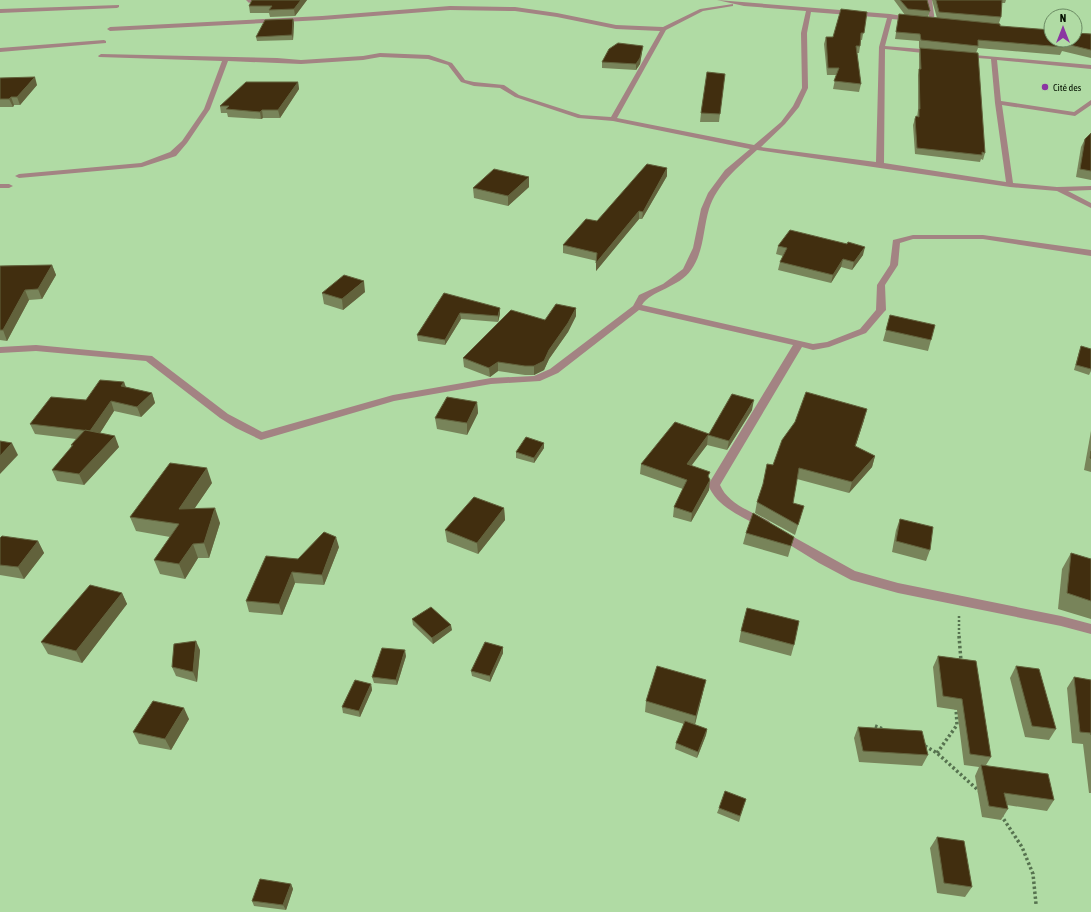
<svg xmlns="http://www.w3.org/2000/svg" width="1091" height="912" font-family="'Asap Condensed',sans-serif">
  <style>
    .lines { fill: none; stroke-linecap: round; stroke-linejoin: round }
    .path-far1 { stroke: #56724f; stroke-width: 2.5; stroke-dasharray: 2 2; stroke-linecap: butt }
    .path { stroke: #56724f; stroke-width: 3.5; stroke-dasharray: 2.5 2.5; stroke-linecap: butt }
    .minor { fill: #a38383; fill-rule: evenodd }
    .wall { fill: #78845a }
    .shaded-wall { fill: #62623c }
    .building { fill: #412e0f; stroke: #62623c }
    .poi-dot { fill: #8b35a2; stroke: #b0dba4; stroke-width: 1.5 }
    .labels { text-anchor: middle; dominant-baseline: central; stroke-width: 4; stroke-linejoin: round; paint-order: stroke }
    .far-poi-label { font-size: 10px; fill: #041101; stroke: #b0dba4; text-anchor: start }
  </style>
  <rect width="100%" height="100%" fill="#b0dba4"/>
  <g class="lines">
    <polyline class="path-far1" points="959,616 959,637"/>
    <g class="path">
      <polyline points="959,636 961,661"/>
      <polyline points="875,726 883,729"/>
      <polyline points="925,746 937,753 979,791"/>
      <polyline points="937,753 957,725 956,707"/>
      <polyline points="1001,815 1022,847 1033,874 1036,904"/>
    </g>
    <g class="minor">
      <polygon points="246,0 252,0 252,1 249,3"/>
      <path d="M717,0L890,14L915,18L916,19L913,21L892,19L885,46L933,50L936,52L933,54L885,49L884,163L1006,182L995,103L991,59L964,57L961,55L962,54L1091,65V69L997,60L1001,101L1074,112L1091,100V105L1075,116L1002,105L1013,183L1057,187L1091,186V190L1068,191L1091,203V208L1057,191L1010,187L757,150C738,167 717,184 709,209C703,229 704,252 691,270C680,287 650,291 642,305L813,344L827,342L860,329L876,310L877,285L890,265L893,240L913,235H983L1091,250V256L983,239H913L900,243L898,265L885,285L886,310L884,312L866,333L829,347L813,350L802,347L720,485C728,504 752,512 769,521L771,524L769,527L765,528L761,527C741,516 718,508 708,485L793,345L639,310L558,373L540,381L491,384L394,401L261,440L236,428L220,418L146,361L36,351L0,353V347L36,345L152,356L228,414L262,432L393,395L491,378L534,376L550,369L633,306L639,295L663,284L683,269L693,248L701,209L708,193L725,170L750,149L613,121L578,118L515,97L500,88L474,86L461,82L448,65L428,59L380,57L363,60L301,64L228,61L210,109L187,143L176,156L142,167L19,178L15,176L19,174L141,163L170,152L182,141L204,109L222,61L99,57L98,56L101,54L277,58L301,60L363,56L380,53L429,55L452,63L465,80L474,82L504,85L519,95L581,115L611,117L660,31L616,29L557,17L515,11L450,10L322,20L110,31L107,29L110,27L322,16L450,6L515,7L557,13L616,25L663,27L700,9L733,4V6L703,11L666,30L617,118L754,145L781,122L793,106L802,88L801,33L806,11L744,6ZM811,12L887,18L879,47L876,162L761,147L785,124L799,107L808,88L807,33Z"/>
      <polygon points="926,0 932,0 935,22 930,21"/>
      <polygon points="119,5 119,7 117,8 0,13 0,9"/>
      <polygon points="104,40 106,41 106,43 0,52 0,48"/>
      <polygon points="0,184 9,184 13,186 9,188 0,188"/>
      <polygon points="781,530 855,571 898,583 1061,616 1091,624 1091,634 1061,626 898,593 851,580 819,563 777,537 775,534 777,531"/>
    </g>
  </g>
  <g class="wall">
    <polygon points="307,0 295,16 270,17 269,13 250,13 249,6"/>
    <polygon points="894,0 927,0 930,11 928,17 937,18 932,0 1006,0 1005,3 1001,3 1001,17 999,23 1000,26 1091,34 1091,58 1062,51 1060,55 978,48 976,53 985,153 983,160 981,159 980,162 915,154 913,125 915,119 917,117 918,110 918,75 919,70 919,54 920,48 919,48 919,41 895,39 899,14 905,15"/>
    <polygon points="867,12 862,40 861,40 859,53 857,53 861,84 859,92 833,89 836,75 827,75 824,44 826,37 833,37"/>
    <polygon points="293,19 294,23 293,40 257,41 256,37"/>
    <polygon points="642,52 640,64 636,70 602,68 602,62"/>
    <polygon points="725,74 719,122 700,122 701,113"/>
    <polygon points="0,78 37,85 20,105 14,105 13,107 0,107"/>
    <polygon points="298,82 299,89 280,118 263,118 261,119 228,117 227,113 221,113 220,106"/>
    <polygon points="1091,133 1091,180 1076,177 1081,147 1085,139"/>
    <polygon points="667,168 667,176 642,219 639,219 596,271 597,261 563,253 563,245 597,221"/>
    <polygon points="529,177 529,187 508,206 474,198 473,188"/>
    <polygon points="778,246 863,255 852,270 841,267 831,283 778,270 780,262 783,256 776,254"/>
    <polygon points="52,265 56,275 42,299 29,300 7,341 0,340 0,266"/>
    <polygon points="365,292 343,310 324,304 322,293"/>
    <polygon points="444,293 500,314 498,322 461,319 445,345 418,341 417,335"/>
    <polygon points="890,315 931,340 928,351 883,341"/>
    <polygon points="576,316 568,332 549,359 544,370 534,375 525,375 498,371 490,377 464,367 463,358 545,320"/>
    <polygon points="1081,346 1091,349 1091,371 1089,375 1074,370 1079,352"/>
    <polygon points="124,382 126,387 152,393 155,403 141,417 114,411 100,433 119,447 84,485 57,481 52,470 72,447 71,445 76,439 35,434 30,424 86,400"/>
    <polygon points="477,402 478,413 467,435 437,429 435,418"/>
    <polygon points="752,410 727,450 707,445 691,465 709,478 709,490 691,522 673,517 674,507 683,489 640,474 641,464 709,434"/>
    <polygon points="864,420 855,447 875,456 872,467 849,493 797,479 793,503 801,516 795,535 755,513 757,502 773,465"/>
    <polygon points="1091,431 1091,472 1084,470"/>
    <polygon points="544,443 544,448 534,463 516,458 516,452"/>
    <polygon points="212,483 194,509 220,523 209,558 198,558 185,579 160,574 154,560 170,537 136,531 130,517"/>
    <polygon points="504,508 505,520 478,554 447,542 445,530"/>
    <polygon points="900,519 930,550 926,561 892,552 896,530"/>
    <polygon points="746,533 794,537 788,557 743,544"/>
    <polygon points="0,538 38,541 44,553 24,579 0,575"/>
    <polygon points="339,547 324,585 295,583 282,615 249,612 246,601 298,559"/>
    <polygon points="1071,553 1091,559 1091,619 1058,609 1062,569"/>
    <polygon points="122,593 127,604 82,663 48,654 41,642"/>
    <polygon points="412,619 452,630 433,644 413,625"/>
    <polygon points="741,631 794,645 791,656 739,642"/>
    <polygon points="503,647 503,653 490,682 472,676 471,671"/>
    <polygon points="200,650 197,682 176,676 172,667"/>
    <polygon points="406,656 397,685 374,683 372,677"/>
    <polygon points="938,656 976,661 991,757 986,765 1054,800 1047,811 1007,805 1008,809 1001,820 982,817 975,776 979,767 964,765 957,710 937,707 933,667"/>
    <polygon points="1016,666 1056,729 1049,740 1025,737 1010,678"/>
    <polygon points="1074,677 1091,680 1091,793 1089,793 1083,744 1072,743 1067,688"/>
    <polygon points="371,684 372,690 360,717 343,713 342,707"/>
    <polygon points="703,692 695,725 707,729 706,735 697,758 675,749 676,743 684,724 645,712 646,701"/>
    <polygon points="189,719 171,750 139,744 133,732"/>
    <polygon points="858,727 928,755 922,766 859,762 854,738"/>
    <polygon points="746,799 739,822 717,813 719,808"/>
    <polygon points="937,837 972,887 965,897 937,893 930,848"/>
    <polygon points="291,884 293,889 286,910 254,906 252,901"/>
  </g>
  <g class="shaded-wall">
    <polygon points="301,0 307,0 295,16 294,9"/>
    <polygon points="293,19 294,23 293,40 292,35"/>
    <polygon points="643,46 640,64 636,70 636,64"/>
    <polygon points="35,77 37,85 20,105 17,97"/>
    <polygon points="298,82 299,89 280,118 278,110"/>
    <polygon points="11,97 14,105 13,107 9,99"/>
    <polygon points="262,110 263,118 261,119 260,112"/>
    <polygon points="667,168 667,176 642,219 643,212"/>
    <polygon points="529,177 529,187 508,206 508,196"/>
    <polygon points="639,211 639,219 596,271 596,263"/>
    <polygon points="865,247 863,255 852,270 854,262"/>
    <polygon points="843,259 841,267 831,283 833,275"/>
    <polygon points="52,265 56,275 42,299 38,289"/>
    <polygon points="364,281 365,292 343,310 342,299"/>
    <polygon points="25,290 29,300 7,341 3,330"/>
    <polygon points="500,308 500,314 498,322 498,316"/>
    <polygon points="576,308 576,316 568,332 549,359 544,370 534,375 534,366 549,350"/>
    <polygon points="460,313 461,319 445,345 445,340"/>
    <polygon points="498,362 498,371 490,377 489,368"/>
    <polygon points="124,382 127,392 121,386"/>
    <polygon points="152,393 155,403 141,417 137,407"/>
    <polygon points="754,400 752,410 727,450 729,441"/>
    <polygon points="111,401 114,411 95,441 90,431"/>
    <polygon points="477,402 478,413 467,435 467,423"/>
    <polygon points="867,409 864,420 852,457 855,446"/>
    <polygon points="708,435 707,445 686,473 687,464"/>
    <polygon points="115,436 119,447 84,485 79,474"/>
    <polygon points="12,443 18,455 0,474 0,456"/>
    <polygon points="544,443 544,448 534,463 534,458"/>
    <polygon points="875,456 872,467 849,493 852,482"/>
    <polygon points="207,468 212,483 184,524 179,509"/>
    <polygon points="710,480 709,490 691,522 692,513"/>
    <polygon points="215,508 220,523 209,558 204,543"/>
    <polygon points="504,508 505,520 478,554 477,543"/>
    <polygon points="336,537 339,547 324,585 322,575"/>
    <polygon points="38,541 44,553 24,579 18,567"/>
    <polygon points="193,544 198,558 185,579 179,564"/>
    <polygon points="292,572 295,583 282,615 279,604"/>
    <polygon points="122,593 127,604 82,663 76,651"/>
    <polygon points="451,625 452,630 433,644 432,638"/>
    <polygon points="196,641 200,650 197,682 193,672"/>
    <polygon points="503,647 503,653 490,682 490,676"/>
    <polygon points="405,650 406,656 397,685 396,680"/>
    <polygon points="706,680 703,692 694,727 696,716"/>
    <polygon points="371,684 372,690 360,717 359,711"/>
    <polygon points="184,708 189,719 171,750 165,739"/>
    <polygon points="707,729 706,735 697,758 698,752"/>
    <polygon points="291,884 293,889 286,910 283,905"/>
  </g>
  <g class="building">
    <polygon points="252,0 301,0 294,9 269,10 272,6 249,6"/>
    <polygon points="900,0 927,0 930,11 908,9"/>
    <polygon points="936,0 1002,0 1001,17 939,12"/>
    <polygon points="841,9 867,12 864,33 861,33 860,46 856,46 861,84 834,81 839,68 828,68 826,37 833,37"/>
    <polygon points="899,14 1000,24 1000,26 1051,30 1051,40 1075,40 1075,33 1091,34 1091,50 1062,43 1063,47 978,40 978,46 921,40 920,34 896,32"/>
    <polygon points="293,19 292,35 256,37 265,20"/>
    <polygon points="618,43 643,46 640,58 636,64 602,62 609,49"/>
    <polygon points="920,48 978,53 985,153 982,152 982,155 917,148 915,119 916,116 919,117 919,109 920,109 919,69 921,69"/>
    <polygon points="707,72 725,74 720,114 701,113"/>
    <polygon points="35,77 17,97 11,97 9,99 0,99 0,78"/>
    <polygon points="246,82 298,82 278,110 262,110 260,112 226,109 229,106 220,106"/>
    <polygon points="1091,133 1091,171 1080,169 1085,139"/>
    <polygon points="647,164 667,168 643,212 639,211 596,263 597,253 563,245 586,219 597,221"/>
    <polygon points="494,169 529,177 508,196 473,188"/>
    <polygon points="790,230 847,244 848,242 865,247 854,262 843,259 833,275 780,262 787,248 778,246"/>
    <polygon points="52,265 38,289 25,290 3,330 0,330 0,266"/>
    <polygon points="344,275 364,281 342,299 322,293"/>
    <polygon points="444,293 500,308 498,316 460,313 445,340 417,335"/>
    <polygon points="556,304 576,308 568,323 549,350 544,361 534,366 525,366 498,362 489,368 463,358 511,310 545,320"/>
    <polygon points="890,315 935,325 931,340 886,330"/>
    <polygon points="1081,346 1091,349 1091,369 1076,365"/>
    <polygon points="100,380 124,382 121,386 152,393 137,407 111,401 90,431 30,424 51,397 86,400"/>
    <polygon points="806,392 867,409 855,446 875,456 852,482 799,468 793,503 804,506 798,525 757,502 763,484 767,464 773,465 782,440 795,422"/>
    <polygon points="732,394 754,400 729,441 708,435 687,464 710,472 708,476 710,480 692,513 674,507 687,480 641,464 675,422 709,434"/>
    <polygon points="447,397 477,402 467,423 435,418"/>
    <polygon points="85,430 115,436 79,474 52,470 73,445 71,445"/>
    <polygon points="526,437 544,443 534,458 516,452"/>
    <polygon points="0,441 12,443 0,456"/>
    <polygon points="1091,451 1091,459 1090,458"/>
    <polygon points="170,463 207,468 179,509 215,508 204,543 193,544 179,564 154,560 179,524 130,517"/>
    <polygon points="474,497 504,508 477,543 445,530"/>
    <polygon points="753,513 794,537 791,546 746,533"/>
    <polygon points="900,519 933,527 930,550 896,541"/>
    <polygon points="324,532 336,537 322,575 292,572 279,604 246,601 266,556 298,559"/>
    <polygon points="2,536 38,541 18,567 0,565 0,538"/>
    <polygon points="1071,553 1091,559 1091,601 1067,593"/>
    <polygon points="90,585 122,593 76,651 41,642"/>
    <polygon points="431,607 451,625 432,638 412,619"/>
    <polygon points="747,608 799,621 794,645 741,631"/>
    <polygon points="196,641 193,672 172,667 174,644"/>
    <polygon points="485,642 503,647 490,676 471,671"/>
    <polygon points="382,648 405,650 396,680 372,677"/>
    <polygon points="938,656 976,661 991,757 970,754 962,699 943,696"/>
    <polygon points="657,666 706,680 696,716 646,701"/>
    <polygon points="1016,666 1039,669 1056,729 1032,726"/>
    <polygon points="1074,677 1091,680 1091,735 1091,733 1080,732"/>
    <polygon points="355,680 371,684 359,711 342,707"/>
    <polygon points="153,701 184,708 165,739 133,732"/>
    <polygon points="685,721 707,729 698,752 676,743"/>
    <polygon points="858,727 922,731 928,755 863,751"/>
    <polygon points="981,765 1048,774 1054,800 1004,793 1008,809 989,806"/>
    <polygon points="725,791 746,799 740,816 719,808"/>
    <polygon points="937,837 964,841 972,887 944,883"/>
    <polygon points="260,879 291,884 283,905 252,901"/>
  </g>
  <circle class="poi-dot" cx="1045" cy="87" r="4"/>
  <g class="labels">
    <g class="far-poi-label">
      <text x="1053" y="87">Cité des</text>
    </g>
  </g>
  <g transform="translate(1063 28)"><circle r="19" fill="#b0dba4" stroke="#6b8a63"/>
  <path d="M0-3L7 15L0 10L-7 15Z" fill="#8b35a2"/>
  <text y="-6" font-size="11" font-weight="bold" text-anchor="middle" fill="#041101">N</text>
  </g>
</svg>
